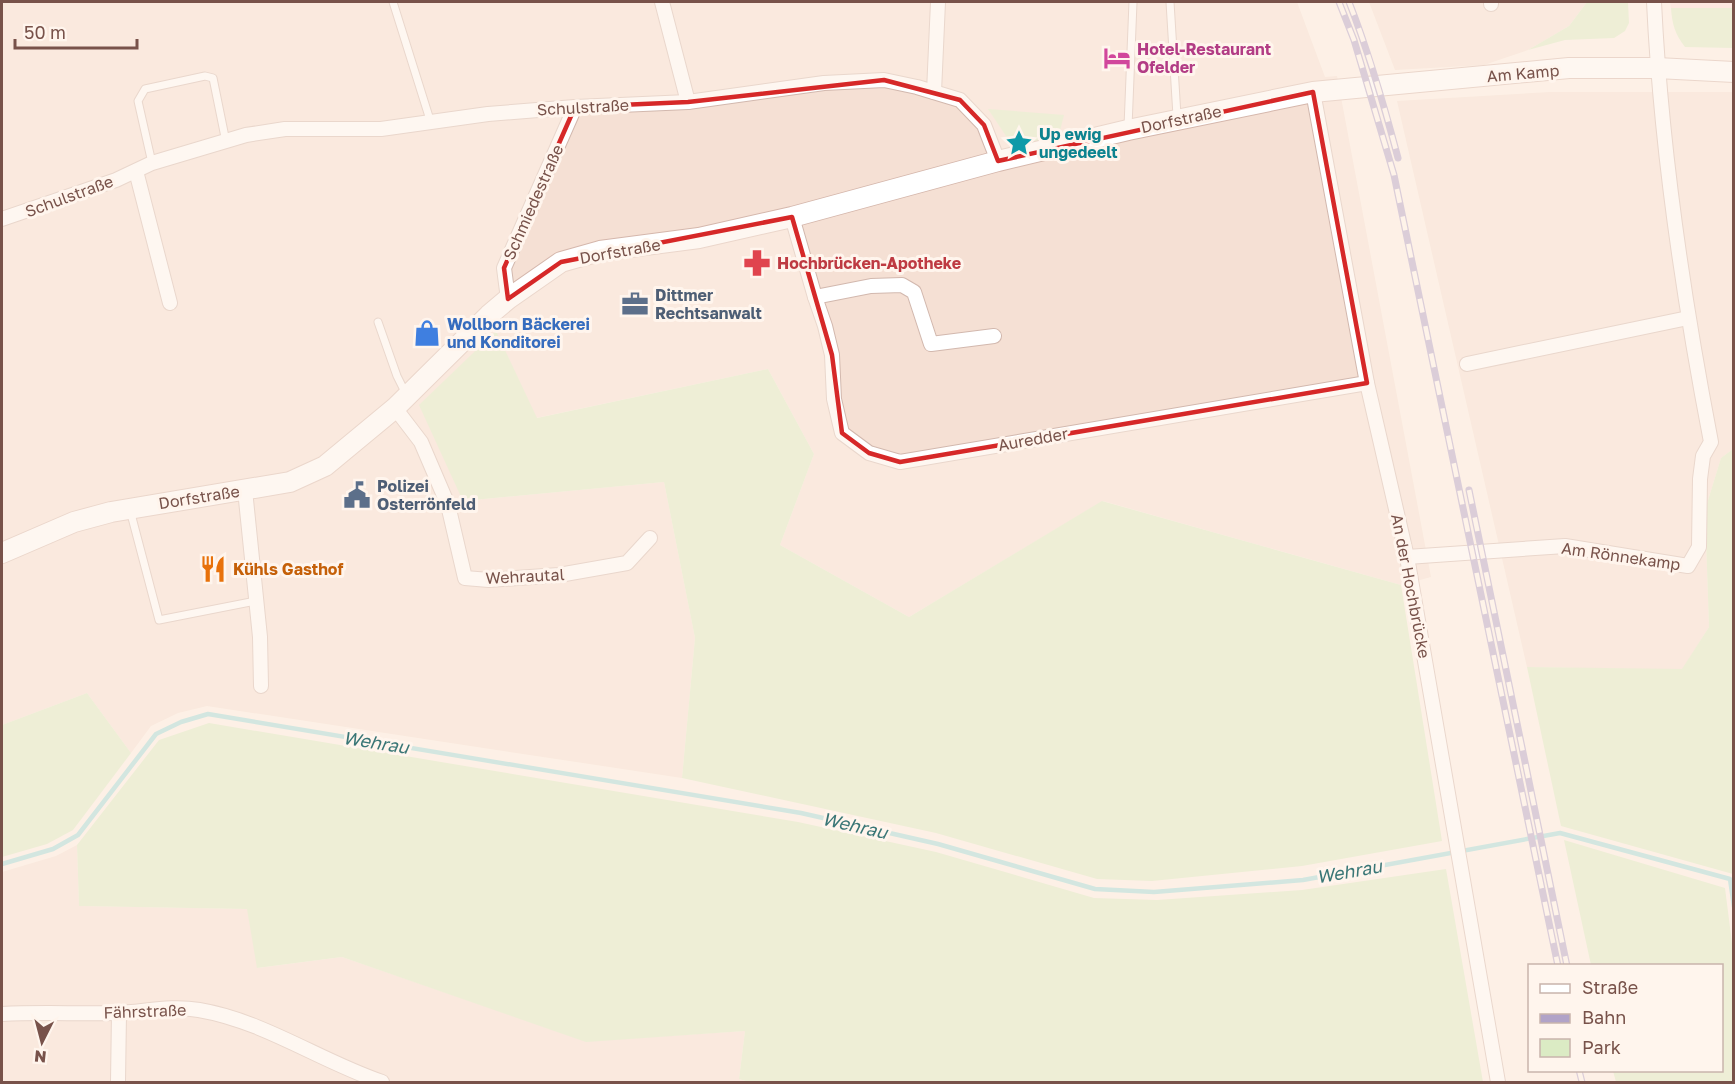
<svg xmlns="http://www.w3.org/2000/svg" width="1735" height="1084" font-family="'Golos Text',sans-serif">
  <style>
    .residential { fill: #f5e0d4 }
    .commercial { fill: #fededa }
    .green { fill: #dbebc4 }
    .lines { fill: none; stroke-linecap: round; stroke-linejoin: round }
    .stream { stroke: #9fdad9; stroke-width: 4.5 }
    .lane-casing { stroke: #d2b8ae; stroke-width: 9 }
    .street-casing { stroke: #d2b8ae; stroke-width: 16 }
    .secondary-casing { stroke: #d5b7ac; stroke-width: 22 }
    .lane { stroke: #fff; stroke-width: 7 }
    .street { stroke: #fff; stroke-width: 14 }
    .secondary { stroke: #fff; stroke-width: 20 }
    .rail-casing { stroke: #b1a3c8; stroke-width: 7 }
    .rail { stroke: #fff5ed; stroke-width: 4.5; stroke-dasharray: 14; stroke-linecap: butt }
    .marked { fill: none; stroke: #d62828; stroke-width: 4.5; stroke-linejoin: round }
    .labels { text-anchor: middle; dominant-baseline: central; stroke-width: 6; stroke-linejoin: round; paint-order: stroke }
    .hotel-label { font-size: 16px; font-weight: bold; fill: #b23c85; stroke: #fff5ed; text-anchor: start }
    .street-label { font-size: 16px; fill: #78524a; stroke: #fff5ed }
    .culture-label { font-size: 16px; font-weight: bold; fill: #0d838f; stroke: #fff5ed; text-anchor: start }
    .health-label { font-size: 16px; font-weight: bold; fill: #be3a42; stroke: #fff5ed; text-anchor: start }
    .service-label { font-size: 16px; font-weight: bold; fill: #4e5e75; stroke: #fff5ed; text-anchor: start }
    .shop-label { font-size: 16px; font-weight: bold; fill: #366cbe; stroke: #fff5ed; text-anchor: start }
    .food-label { font-size: 16px; font-weight: bold; fill: #c56008; stroke: #fff5ed; text-anchor: start }
    .water-label { font-size: 18px; font-style: italic; fill: #3a7676; stroke: #fff5ed }
  </style>
  <rect width="100%" height="100%" fill="#fdf0e6"/>
  <g class="residential">
    <polygon points="2,2 1297,2 1325,77 1337,76 1431,577 1401,585 1103,501 909,617 780,545 814,454 768,369 536,418 463,501 664,482 695,638 682,778 207,706 178,713 151,726 131,753 87,693 2,725"/>
    <polygon points="1369,2 1587,2 1569,26 1528,50 1484,65 1395,70"/>
    <polygon points="1550,92 1733,92 1733,449 1721,458 1705,510 1709,627 1682,670 1527,667 1397,101"/>
    <polygon points="77,845 79,906 248,909 258,968 342,957 586,1041 745,1031 739,1079 749,1082 2,1082 2,872 56,856"/>
  </g>
  <polygon class="commercial" points="1670,2 1733,2 1733,8 1671,8"/>
  <g class="green">
    <polygon points="1587,2 1628,2 1629,23 1625,31 1614,38 1565,40 1528,50 1569,26"/>
    <path d="M1671,8H1733V48L1685,47C1675,34 1672,24 1671,8Z"/>
    <polygon points="988,109 1064,115 1057,142 1016,151"/>
    <polygon points="496,331 537,418 768,369 814,454 780,545 909,617 1102,501 1401,585 1442,841 1302,866 1152,881 1097,879 936,833 682,778 695,638 664,482 463,501 419,405"/>
    <polygon points="1733,449 1733,874 1561,826 1527,667 1682,669 1709,627 1705,510 1721,458"/>
    <polygon points="87,693 131,753 73,830 47,844 2,857 2,725"/>
    <polygon points="209,723 798,822 936,852 1094,898 1157,900 1302,890 1446,869 1483,1082 749,1082 739,1079 745,1031 586,1042 342,957 257,968 247,909 79,906 77,845 159,740"/>
    <polygon points="1564,840 1725,888 1734,959 1733,1082 1616,1082 1613,1071 1722,1070 1722,966 1591,965"/>
  </g>
  <g class="lines">
    <polyline class="stream" points="2,864 53,849 78,835 156,734 181,722 208,714 801,813 938,844 1095,889 1154,892 1303,880 1560,833 1730,879 1734,907"/>
    <defs>
      <g id="lane">
        <polyline points="393,2 431,123"/>
        <polyline points="1170,2 1177,116"/>
        <polyline points="1128,127 1133,2"/>
        <polyline points="152,163 138,101 145,89 205,76 213,78 226,142"/>
        <polyline points="378,322 397,376 406,394"/>
        <polyline points="130,510 159,620 256,601"/>
      </g>
      <g id="street">
        <polyline points="662,2 688,102"/>
        <polyline points="1491,4 1491,2"/>
        <polyline points="934,92 938,2"/>
        <polyline points="1313,92 1367,383 1407,557 1498,1082"/>
        <polyline points="136,171 170,303"/>
        <polyline points="792,217 815,297 871,286 902,285 914,292 931,344 994,336"/>
        <polyline points="2,219 116,180 152,163 246,135 285,129 381,129 488,114 575,107 688,102 824,83 884,80 917,87 960,100 984,125 998,161"/>
        <polyline points="815,297 825,326 832,355 834,399 842,433 869,453 900,462 1367,383"/>
        <polyline points="508,299 504,268 575,107"/>
        <polyline points="1467,364 1688,318"/>
        <polyline points="395,408 421,442 448,505 465,578 489,580 559,575 627,563 650,538"/>
        <polyline points="245,490 260,637 261,686"/>
        <path d="M1407,557L1565,546L1688,566L1699,547L1700,479L1703,456L1711,442C1683,297 1661,149 1654,2"/>
        <path d="M2,1014C40,1012 78,1014 116,1013C144,1012 171,1005 199,1010C264,1021 320,1061 382,1082"/>
        <polyline points="118,1082 119,1013"/>
      </g>
      <polyline id="secondary" points="2,553 74,522 111,512 290,482 325,466 395,408 489,315 508,299 561,262 600,251 699,238 792,217 998,161 1128,130 1313,92 1569,68 1657,68 1734,72"/>
    </defs>
    <use href="#lane" class="lane-casing"/>
    <use href="#street" class="street-casing"/>
    <use href="#secondary" class="secondary-casing"/>
    <use href="#lane" class="lane"/>
    <use href="#street" class="street"/>
    <use href="#secondary" class="secondary"/>
    <defs>
      <g id="rail">
        <polyline points="1339,2 1354,40 1394,175 1558,966"/>
        <path d="M1349,2C1369,53 1384,105 1398,158"/>
        <polyline points="1469,490 1567,966"/>
        <polyline points="1579,1070 1582,1082"/>
      </g>
    </defs>
    <use href="#rail" class="rail-casing"/>
    <use href="#rail" class="rail"/>
  </g>
  <path d="M0 0H1735V1084H0ZM884,80L960,100L984,125L998,161L1313,92L1367,383L900,462L869,453L842,433L832,355L792,217L561,262L508,299L504,268L575,107L688,102Z" fill="#fdf0e6" fill-opacity=".55" fill-rule="evenodd"/>
  <path class="marked" d="M884,80L960,100L984,125L998,161L1313,92L1367,383L900,462L869,453L842,433L832,355L792,217L561,262L508,299L504,268L575,107L688,102Z"/>
  <defs>
    <symbol id="hotel-bare" viewBox="-9 -9 18 18"><path d="M-6-4.5h1.5V1H6V5H4.5V3h-9V5H-6ZM-4 0a1.8 1.8 0 1 1 3.6 0ZM.5 0V-2.5h3Q6-2.5 6 0Z" fill="#d1479c" stroke="#fff5ed" stroke-width="2.5" paint-order="stroke"/></symbol>
    <symbol id="sight-bare" viewBox="-9 -9 18 18"><path d="M0-6L1.8-2.2L6-1.7L2.9 1.2L3.7 5.4L0 3.3L-3.7 5.4L-2.9 1.2L-6-1.7L-1.8-2.2Z" fill="#0f9aa8" stroke="#fff5ed" stroke-width="2.5" paint-order="stroke"/></symbol>
    <symbol id="pharmacy-bare" viewBox="-9 -9 18 18"><path d="M-2-6h4v4h4v4h-4v4h-4v-4h-4v-4h4Z" fill="#e0444e" stroke="#fff5ed" stroke-width="2.5" paint-order="stroke"/></symbol>
    <symbol id="office-bare" viewBox="-9 -9 18 18"><path d="M-6-3h4V-5.5h4V-3h4V5H-6ZM-1-4.5V-3h2v-1.5ZM-6 0V1H6V0Z" fill="#5c6f8a" stroke="#fff5ed" stroke-width="2.5" paint-order="stroke"/></symbol>
    <symbol id="shop-bare" viewBox="-9 -9 18 18"><path d="M-5-2.5h2.3a2.7 3.5 0 0 1 5.4 0H5L5.5 6h-11ZM-1.5-2.5h3a1.5 2.3 0 0 0-3 0Z" fill="#3f7fe0" stroke="#fff5ed" stroke-width="2.5" paint-order="stroke"/></symbol>
    <symbol id="civic-bare" viewBox="-9 -9 18 18"><path d="M-.6-6.5H3V-4.5H.6V-3L4-1V1h2V6H-6V1h2V-1L-.6-3ZM-1.2 2.5V6h2.4V2.5Z" fill="#5c6f8a" stroke="#fff5ed" stroke-width="2.5" paint-order="stroke"/></symbol>
    <symbol id="restaurant-bare" viewBox="-9 -9 18 18"><path d="M-5-6h1v4h1v-4h1v4h1v-4h1v5L-1.5 .5V6h-2V.5L-5-1ZM5-6V6H3V1.5H1.5Q1.5-4 5-6Z" fill="#e8710a" stroke="#fff5ed" stroke-width="2.5" paint-order="stroke"/></symbol>
  </defs>
  <g fill-rule="evenodd">
    <use href="#hotel-bare" x="1098" y="39" width="38" height="38"/>
    <use href="#sight-bare" x="1000" y="124" width="38" height="38"/>
    <use href="#pharmacy-bare" x="738" y="244" width="38" height="38"/>
    <use href="#office-bare" x="616" y="285" width="38" height="38"/>
    <use href="#shop-bare" x="408" y="314" width="38" height="38"/>
    <use href="#civic-bare" x="338" y="476" width="38" height="38"/>
    <use href="#restaurant-bare" x="194" y="550" width="38" height="38"/>
  </g>
  <g class="labels">
    <g class="hotel-label">
      <text x="1137" y="49">Hotel-Restaurant<tspan x="1137" dy="18">Ofelder</tspan></text>
    </g>
    <g class="street-label">
      <text transform="translate(1523 73) rotate(-5)">Am Kamp</text>
      <text transform="translate(583 107) rotate(-3)">Schulstraße</text>
      <text transform="translate(1181 119) rotate(-12)">Dorfstraße</text>
      <text transform="translate(69 196) rotate(-20)">Schulstraße</text>
      <text transform="translate(533 202) rotate(-66)">Schmiedestraße</text>
      <text transform="translate(620 251) rotate(-10)">Dorfstraße</text>
      <text transform="translate(1033 439) rotate(-10)">Auredder</text>
      <text transform="translate(199 497) rotate(-9)">Dorfstraße</text>
      <text transform="translate(1621 556) rotate(8)">Am Rönnekamp</text>
      <text transform="translate(525 576) rotate(-3)">Wehrautal</text>
      <text transform="translate(1411 586) rotate(79)">An der Hochbrücke</text>
      <text transform="translate(145 1011) rotate(-2)">Fährstraße</text>
    </g>
    <g class="culture-label">
      <text x="1039" y="134">Up ewig<tspan x="1039" dy="18">ungedeelt</tspan></text>
    </g>
    <g class="health-label">
      <text x="777" y="263">Hochbrücken-Apotheke</text>
    </g>
    <g class="service-label">
      <text x="655" y="295">Dittmer<tspan x="655" dy="18">Rechtsanwalt</tspan></text>
      <text x="377" y="486">Polizei<tspan x="377" dy="18">Osterrönfeld</tspan></text>
    </g>
    <g class="shop-label">
      <text x="447" y="324">Wollborn Bäckerei<tspan x="447" dy="18">und Konditorei</tspan></text>
    </g>
    <g class="food-label">
      <text x="233" y="569">Kühls Gasthof</text>
    </g>
    <g class="water-label">
      <text transform="translate(376 742) rotate(9)">Wehrau</text>
      <text transform="translate(855 825) rotate(13)">Wehrau</text>
      <text transform="translate(1349 871) rotate(-10)">Wehrau</text>
    </g>
  </g>
  <rect width="1735" height="1084" fill="none" stroke="#78524a" stroke-width="6"/>
  <rect x="1528" y="964" width="195" height="108" fill="#fff5ed" stroke="#c9b4ac" stroke-width="1.5"/>
  <rect x="1540" y="984" width="30" height="9" fill="#ffffff" stroke="#c9b4ac" stroke-width="1.5"/>
  <text x="1582" y="994" font-size="18" fill="#78524a">Straße</text>
  <rect x="1540" y="1014" width="30" height="9" fill="#b1a3c8" stroke="#c9b4ac" stroke-width="1.5"/>
  <text x="1582" y="1024" font-size="18" fill="#78524a">Bahn</text>
  <rect x="1540" y="1039" width="30" height="18" fill="#dbebc4" stroke="#c9b4ac" stroke-width="1.5"/>
  <text x="1582" y="1054" font-size="18" fill="#78524a">Park</text>
  <g transform="translate(42 1042) rotate(186)" stroke="#fff5ed" stroke-width="4.5" paint-order="stroke">
  <path d="M0-4.5L10 22L0 15L-10 22Z" fill="#78524a"/>
  <text y="-9" font-size="16" font-weight="bold" text-anchor="middle" fill="#78524a">N</text>
  </g>
  <path d="M15 39v9h122v-9" fill="none" stroke="#78524a" stroke-width="3"/>
  <text x="24" y="39" font-size="18" fill="#78524a" stroke="#fff5ed" stroke-width="4.5" paint-order="stroke">50 m</text>
</svg>
